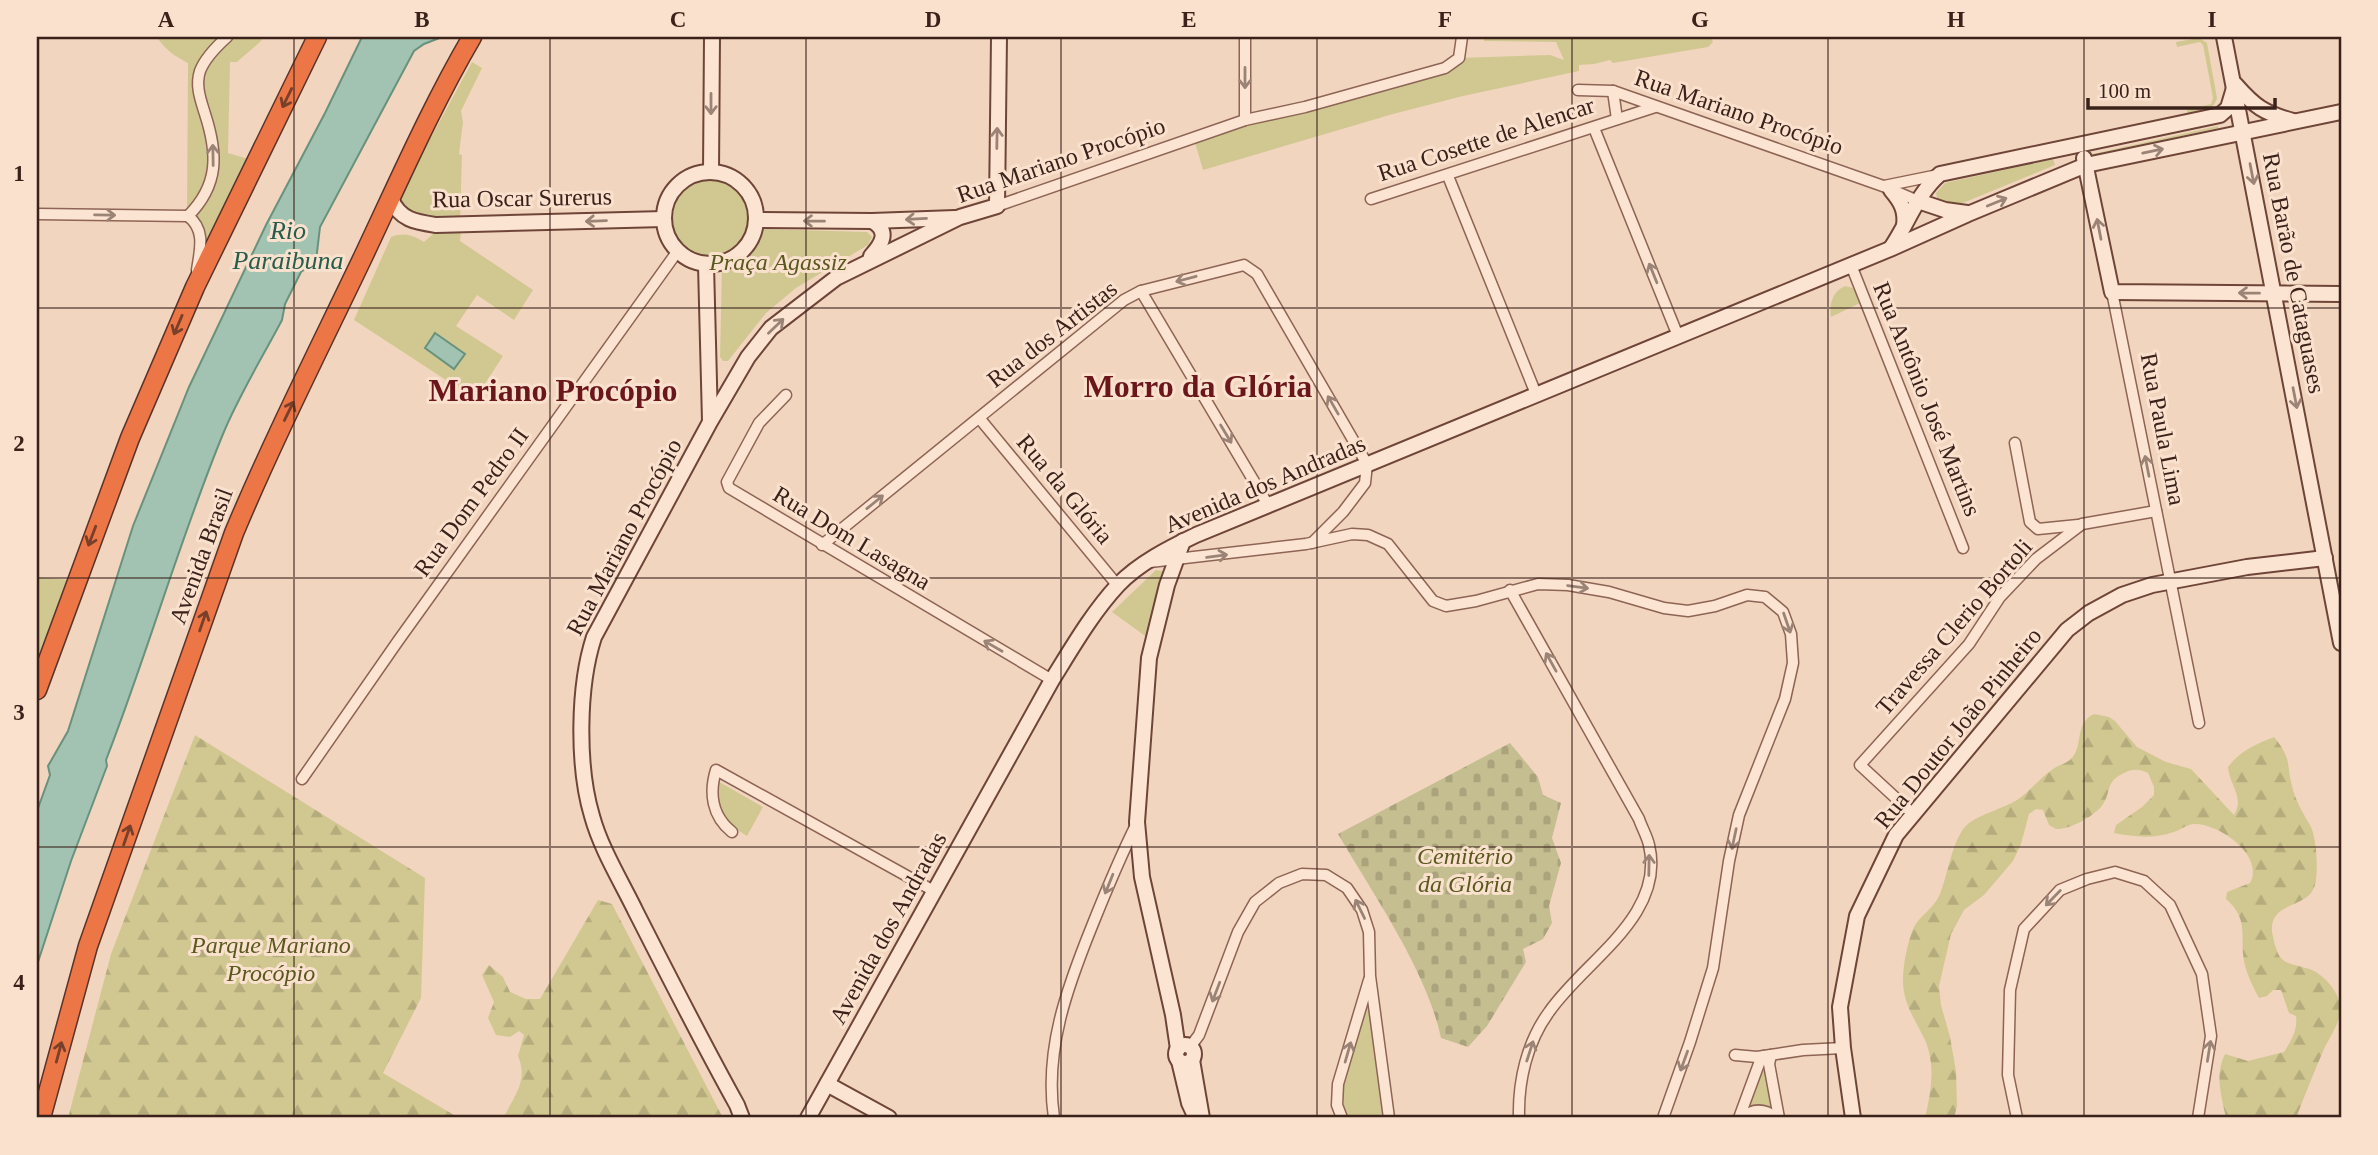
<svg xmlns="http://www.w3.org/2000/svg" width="2378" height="1155" font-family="'Times New Roman',serif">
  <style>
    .green { fill: #d1c891 }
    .forest { fill: url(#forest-firs) }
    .cemetery { fill: url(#cemetery-stones) }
    .water { fill: #a2c3b1; stroke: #68927d; stroke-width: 2 }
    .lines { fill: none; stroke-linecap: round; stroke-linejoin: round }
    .street-casing { stroke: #8d6455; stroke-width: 13 }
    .secondary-casing { stroke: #6e4538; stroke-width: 18 }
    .highway-casing { stroke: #5a332a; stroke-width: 21 }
    .street { stroke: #fce4d2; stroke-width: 10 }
    .secondary { stroke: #fce4d2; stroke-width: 14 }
    .highway { stroke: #ec7645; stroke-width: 18 }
    .oneway { stroke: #9b8376 }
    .oneway2 { stroke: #783f2a }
    .grid { fill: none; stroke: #3a221b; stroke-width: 2; stroke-opacity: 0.55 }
    .labels { text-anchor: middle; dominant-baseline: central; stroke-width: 6; stroke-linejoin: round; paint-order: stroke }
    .street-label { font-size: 24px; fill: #3a221b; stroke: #f9e1ce }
    .park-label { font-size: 24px; font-style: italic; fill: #59581f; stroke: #f9e1ce }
    .water-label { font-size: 26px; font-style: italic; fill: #285c4b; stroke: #f9e1ce }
    .district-label { font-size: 32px; font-weight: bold; fill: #6b161a; stroke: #f9e1ce }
    .neatline { fill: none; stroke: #3a221b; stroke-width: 2.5 }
    .grid-label { font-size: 23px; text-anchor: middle; font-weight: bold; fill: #3a221b }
  </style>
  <defs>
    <pattern id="forest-firs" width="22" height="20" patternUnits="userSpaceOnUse" patternTransform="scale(1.75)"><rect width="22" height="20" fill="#d1c891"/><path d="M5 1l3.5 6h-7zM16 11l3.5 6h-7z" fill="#b4ac7c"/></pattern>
    <pattern id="cemetery-stones" width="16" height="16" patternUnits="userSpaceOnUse" patternTransform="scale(1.75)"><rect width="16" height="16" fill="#c5be91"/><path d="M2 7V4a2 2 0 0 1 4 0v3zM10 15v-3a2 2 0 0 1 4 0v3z" fill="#aaa37c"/></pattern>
  </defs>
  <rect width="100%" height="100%" fill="#f2d5be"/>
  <g class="green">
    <path d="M157,37H225L199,70L214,154L204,195L187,211L188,63C175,56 165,50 157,37Z"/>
    <polygon points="229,37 263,37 261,41 237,62 230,62 228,153 252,160 198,279 202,242 190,216 214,176 201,96 202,71"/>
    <polygon points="1484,37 1707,37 1711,38 1713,42 1708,47 1613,63 1610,60 1594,64 1579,65 1579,71 1463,96 1393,114 1203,170 1194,139 1395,82 1459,58 1550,55 1564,60 1556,42 1484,41"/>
    <path d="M2199,38L2207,43L2217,98C2213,112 2201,112 2188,115L2187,110L2211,104L2213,98L2203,45L2200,42L2177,47L2176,42Z"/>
    <polygon points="472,62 482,68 461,111 463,122 459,154 462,155 460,221 416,219 397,200"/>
    <polygon points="2218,126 2218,128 2093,156 2093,154"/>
    <polygon points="2053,159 2055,165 1953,207 1938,201 1936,193 1945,183"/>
    <path d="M712,167C746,173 762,191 759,226L762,229L867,232L872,237L868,245L796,288L766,313L728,361H723L720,357L722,266L735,261L741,255C668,297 623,182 712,167Z"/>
    <path d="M442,231H461L460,241L533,290L514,320L477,295L456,326L503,356L475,399L354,320L391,237C405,232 412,235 424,242L433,234Z"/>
    <path d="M1845,286L1853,288L1860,303L1831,317C1829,304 1832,292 1845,286Z"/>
    <polygon points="1156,570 1162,571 1164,575 1148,638 1112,612"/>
    <polygon points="37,577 70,580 37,674"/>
    <path d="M716,780L763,807L747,836C721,820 713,812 716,780Z"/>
    <path d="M1369,997L1385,1118H1347C1334,1083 1358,1032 1369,997Z"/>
    <polygon points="1766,1063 1778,1118 1770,1112 1740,1118 1760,1064"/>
  </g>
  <g class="forest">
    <path d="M2094,714L2109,717L2115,721L2137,747L2166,762L2191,769L2234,815C2245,798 2229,784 2228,767C2240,751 2256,744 2274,737C2292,759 2286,762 2292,786C2295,800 2303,813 2310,825C2317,837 2319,876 2314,888C2306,908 2270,902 2272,931C2273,938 2276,951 2280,957C2287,966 2304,966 2314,971C2327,978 2341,995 2340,1009C2340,1024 2330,1036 2324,1049C2314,1072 2305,1095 2296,1118H2226C2222,1097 2214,1075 2225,1054L2248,1061L2284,1052C2291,1041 2298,1030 2296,1016L2289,1013L2281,990H2273L2267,996L2259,998C2253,987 2246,973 2244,961C2240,935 2249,919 2226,899L2227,892L2250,883C2265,856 2219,823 2194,824C2188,824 2180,830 2174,832C2153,839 2135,837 2114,833L2116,825L2142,807L2154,795V787L2148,773C2139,769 2134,769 2126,772C2103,782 2113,792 2101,807C2092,817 2069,830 2056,829L2049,825L2043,810L2036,809L2029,814L2021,844L2013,861L1984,895L1964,910L1951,934L1939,986L1941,1005L1950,1037L1956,1071L1957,1106L1954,1118H1925C1931,1092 1936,1066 1925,1040C1916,1021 1903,1004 1903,981C1903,964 1907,945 1913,929C1918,917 1933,909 1939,896C1948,877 1952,836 1969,823C1983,813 2002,809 2017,800C2030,791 2040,778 2053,769C2058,765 2066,764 2071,759C2084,746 2074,723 2094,714Z"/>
    <polygon points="195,735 425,878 421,998 383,1073 459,1118 68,1118 111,954"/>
    <path d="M598,900L612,904L723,1118H512L505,1115C516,1093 528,1080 518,1056L524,1035L519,1031L510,1037L496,1035L488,1018L494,1002L482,975L489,965L503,977L510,992L526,999H540Z"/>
  </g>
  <path class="cemetery" d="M1510,743L1538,777L1543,795L1561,803L1552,838L1561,863L1549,906L1552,923L1543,939L1523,949L1526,962L1487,1026L1468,1047L1441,1038C1427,971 1373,894 1338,834Z"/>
  <g class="water">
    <path d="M362,37H442L424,44L414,51L320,227L316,261L301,272L285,304L282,320C262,358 239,395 223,434C179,541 148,652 106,760L107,766L71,861L37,965V811L50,775L48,766L68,731L133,526L189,387L266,225L325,113Z"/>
    <polygon points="435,333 465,354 454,369 425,348"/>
  </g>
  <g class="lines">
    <defs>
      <g id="street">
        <polyline points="1578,90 1613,91 1883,186 1918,201"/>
        <polyline points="1613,91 1617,119"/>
        <polyline points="1245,120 1245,37"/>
        <polyline points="1594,128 1678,336"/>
        <polyline points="1448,176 1536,394"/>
        <polyline points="1884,186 1938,175"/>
        <polyline points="1371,199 1655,107"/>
        <polyline points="997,206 1245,120 1305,107 1445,68 1459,58 1462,37"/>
        <polyline points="37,214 188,216"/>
        <path d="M188,216C219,185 218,154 205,114C201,101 195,86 200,71C205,58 217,46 227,37"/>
        <path d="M188,216C206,230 200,250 197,270"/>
        <polyline points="1851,265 1963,548"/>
        <polyline points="1141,291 1268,505"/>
        <polyline points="2112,292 2199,723"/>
        <polyline points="786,395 759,423 727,482 729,488 1052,680"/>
        <polyline points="980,419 1118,586"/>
        <polyline points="2015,443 2030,522 2038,529 2078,525"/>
        <polyline points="822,545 1124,300 1141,291 1244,265 1257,274 1367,464 1365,483 1343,512 1312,543"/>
        <polyline points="1150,562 1306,544 1352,534 1368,535 1388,544 1433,601 1446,606 1476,601 1538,584 1568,585 1609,592 1664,608 1688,611 1715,606 1747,595 1765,597 1783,612 1791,634 1793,663 1785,699 1739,815 1729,861 1713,968 1690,1042 1663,1118"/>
        <path d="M1510,590L1639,819C1642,828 1647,836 1649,845C1666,916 1584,961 1549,1012C1527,1042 1518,1081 1519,1118"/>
        <polyline points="302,779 398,641 677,252"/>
        <polyline points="1913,814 1860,765 1969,644 2000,597 2036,559 2082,524 2156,511"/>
        <path d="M732,832C712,816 709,793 716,770L934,891"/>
        <polyline points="1190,1047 1199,1035 1238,932 1255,902 1279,883 1302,874 1326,875 1347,888 1362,910 1369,932 1370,976 1389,1118"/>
        <polyline points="1735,1055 1757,1057 1803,1050 1843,1048"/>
        <polyline points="1771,1055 1769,1064 1779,1118"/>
        <path d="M1054,1118C1044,1050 1067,988 1092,926C1106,891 1120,857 1137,823"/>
        <polyline points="1342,1118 1337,1105 1338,1084 1369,980"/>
        <polyline points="1739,1118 1760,1061 1764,1056"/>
        <path d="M1741,1118C1753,1108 1764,1108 1777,1118"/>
        <polyline points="2017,1118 2008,1075 2010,990 2024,929 2060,890 2087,879 2115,872 2144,881 2170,905 2202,974 2211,1036 2198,1118"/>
      </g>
      <g id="secondary">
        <polyline points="2224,37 2341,643"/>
        <path d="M2235,84C2255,107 2264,113 2293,121"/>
        <polyline points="2084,158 2112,292 2341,294"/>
        <polyline points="711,172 712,37"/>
        <circle cx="710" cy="218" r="46"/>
        <path d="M1891,190C1901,202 1906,210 1904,226"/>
        <path d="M391,199C400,220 416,222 436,225L664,219"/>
        <polyline points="1918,201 1945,210 1967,213"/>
        <polyline points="756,220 872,221 955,218"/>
        <path d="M1891,248C1908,223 1917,194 1940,174L2220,115L2228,108L2234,88"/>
        <path d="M871,256C882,244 890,231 872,221"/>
        <polyline points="706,265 710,421"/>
        <circle cx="1185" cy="1054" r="9"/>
        <polyline points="1178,1049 1173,1015 1142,877 1137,822 1149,658 1167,585 1183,541"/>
        <polyline points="1192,1060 1202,1118"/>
        <polyline points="1179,1061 1189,1103 1196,1118"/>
        <polyline points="827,1084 889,1118"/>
        <path d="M742,1118L737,1105C702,1042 669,977 636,912C621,881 601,849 592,816C577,766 578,686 594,637L710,422L748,357L771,328L836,278L960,217L997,206L999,37"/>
        <path d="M808,1118L1052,680C1072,648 1092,613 1118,585C1139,563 1169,548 1196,535L1890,249L1968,214L2086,165L2341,112"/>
        <polyline points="1853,1118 1843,1048 1840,1007 1857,916 1896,835 2067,630 2089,613 2122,595 2152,585 2247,567 2325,558"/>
      </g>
      <g id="highway">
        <polyline points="37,690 130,438 195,287 317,37"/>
        <path d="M41,1118L88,946L234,533C273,440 319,349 363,257C398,183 431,107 472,37"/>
      </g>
    </defs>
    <use href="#street" class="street-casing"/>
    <use href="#secondary" class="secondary-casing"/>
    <use href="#highway" class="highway-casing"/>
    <use href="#street" class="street"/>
    <use href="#secondary" class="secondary"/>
    <use href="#highway" class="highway"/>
  </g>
  <defs><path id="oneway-shaft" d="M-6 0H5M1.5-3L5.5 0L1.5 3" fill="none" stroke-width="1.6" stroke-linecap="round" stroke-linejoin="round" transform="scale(1.75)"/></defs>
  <g class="oneway">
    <use href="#oneway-shaft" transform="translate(1245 78) rotate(90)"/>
    <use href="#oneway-shaft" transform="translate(711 104) rotate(90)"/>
    <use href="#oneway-shaft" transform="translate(997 138) rotate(-89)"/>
    <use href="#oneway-shaft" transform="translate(2153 151) rotate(-12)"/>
    <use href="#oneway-shaft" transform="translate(213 155) rotate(-91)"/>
    <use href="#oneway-shaft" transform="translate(2252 174) rotate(79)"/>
    <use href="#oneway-shaft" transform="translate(1997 202) rotate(-22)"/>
    <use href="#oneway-shaft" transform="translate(105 215) rotate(1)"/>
    <use href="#oneway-shaft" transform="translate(916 219) rotate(177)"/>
    <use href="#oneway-shaft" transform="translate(596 221) rotate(178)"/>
    <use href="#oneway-shaft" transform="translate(814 221) rotate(-179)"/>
    <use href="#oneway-shaft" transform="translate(2099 229) rotate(-101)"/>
    <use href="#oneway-shaft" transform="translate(1653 273) rotate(-112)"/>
    <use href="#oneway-shaft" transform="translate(1186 279) rotate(165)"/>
    <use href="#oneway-shaft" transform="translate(2249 293) rotate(-179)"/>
    <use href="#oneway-shaft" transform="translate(776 326) rotate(-44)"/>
    <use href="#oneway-shaft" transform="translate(2295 398) rotate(79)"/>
    <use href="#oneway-shaft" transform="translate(1333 405) rotate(-120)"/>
    <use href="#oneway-shaft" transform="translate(1226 434) rotate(59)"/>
    <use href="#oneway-shaft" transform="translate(2147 466) rotate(-101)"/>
    <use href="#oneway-shaft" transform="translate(875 502) rotate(-39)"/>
    <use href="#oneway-shaft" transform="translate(1217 556) rotate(-8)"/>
    <use href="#oneway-shaft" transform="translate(1578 587) rotate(8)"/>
    <use href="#oneway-shaft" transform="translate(1787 623) rotate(71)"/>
    <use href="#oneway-shaft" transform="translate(993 646) rotate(-150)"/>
    <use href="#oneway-shaft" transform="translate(1551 662) rotate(-119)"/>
    <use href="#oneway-shaft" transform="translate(1734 839) rotate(102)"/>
    <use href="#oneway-shaft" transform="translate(1649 865) rotate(-89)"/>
    <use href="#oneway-shaft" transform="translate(1109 884) rotate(112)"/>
    <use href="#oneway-shaft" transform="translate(2053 898) rotate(134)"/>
    <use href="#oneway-shaft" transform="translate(1360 909) rotate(-116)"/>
    <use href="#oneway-shaft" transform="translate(1216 992) rotate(111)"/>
    <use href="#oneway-shaft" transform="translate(1530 1051) rotate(-72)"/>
    <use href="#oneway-shaft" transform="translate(2209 1051) rotate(-81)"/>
    <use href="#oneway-shaft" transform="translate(1348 1052) rotate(-74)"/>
    <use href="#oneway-shaft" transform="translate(1684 1061) rotate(110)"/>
  </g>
  <g class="oneway2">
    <use href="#oneway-shaft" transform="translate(287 98) rotate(116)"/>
    <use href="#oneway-shaft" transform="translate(178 325) rotate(113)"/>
    <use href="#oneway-shaft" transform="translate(289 411) rotate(-64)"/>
    <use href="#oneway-shaft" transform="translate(92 536) rotate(111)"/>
    <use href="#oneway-shaft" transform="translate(203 621) rotate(-71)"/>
    <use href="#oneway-shaft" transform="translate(127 835) rotate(-71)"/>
    <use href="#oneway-shaft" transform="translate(59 1052) rotate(-75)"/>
  </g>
  <path class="grid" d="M294,37V1118M550,37V1118M806,37V1118M1061,37V1118M1317,37V1118M1572,37V1118M1828,37V1118M2084,37V1118M37,308H2341M37,578H2341M37,847H2341"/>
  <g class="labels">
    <g class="street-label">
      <text transform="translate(1739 112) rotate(19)">Rua Mariano Procópio</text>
      <text transform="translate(1486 139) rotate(-18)">Rua Cosette de Alencar</text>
      <text transform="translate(1061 160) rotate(-19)">Rua Mariano Procópio</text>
      <text transform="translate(522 198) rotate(-1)">Rua Oscar Surerus</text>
      <text transform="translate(2294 273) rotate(79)">Rua Barão de Cataguases</text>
      <text transform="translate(1052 334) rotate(-38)">Rua dos Artistas</text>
      <text transform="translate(1927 399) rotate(68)">Rua Antônio José Martins</text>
      <text transform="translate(2163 429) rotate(79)">Rua Paula Lima</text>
      <text transform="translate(1265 484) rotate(-23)">Avenida dos Andradas</text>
      <text transform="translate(1065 489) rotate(50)">Rua da Glória</text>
      <text transform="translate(471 502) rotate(-54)">Rua Dom Pedro II</text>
      <text transform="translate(624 537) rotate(-62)">Rua Mariano Procópio</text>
      <text transform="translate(852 538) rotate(31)">Rua Dom Lasagna</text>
      <text transform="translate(201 556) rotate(-70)">Avenida Brasil</text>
      <text transform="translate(1954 627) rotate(-49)">Travessa Clerio Bortoli</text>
      <text transform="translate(1958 728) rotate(-51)">Rua Doutor João Pinheiro</text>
      <text transform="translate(888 928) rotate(-61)">Avenida dos Andradas</text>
    </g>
    <g class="park-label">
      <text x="778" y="262">Praça Agassiz</text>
      <text x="1465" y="856">Cemitério<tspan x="1465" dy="28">da Glória</tspan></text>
      <text x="271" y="945">Parque Mariano<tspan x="271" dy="28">Procópio</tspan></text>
    </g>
    <g class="water-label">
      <text x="288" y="230">Rio<tspan x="288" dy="30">Paraibuna</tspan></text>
    </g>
    <g class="district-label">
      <text x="1198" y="386">Morro da Glória</text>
      <text x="553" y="390">Mariano Procópio</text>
    </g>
  </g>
  <rect width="2378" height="1155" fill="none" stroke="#f9e1ce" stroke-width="77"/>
  <path d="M2088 98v10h187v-10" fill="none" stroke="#3a221b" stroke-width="3.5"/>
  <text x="2098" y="98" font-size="21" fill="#3a221b" stroke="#f9e1ce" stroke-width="5" paint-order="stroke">100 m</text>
  <rect x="38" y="38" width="2302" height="1078" class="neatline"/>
  <g class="grid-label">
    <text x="166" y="27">A</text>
    <text x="422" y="27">B</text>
    <text x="678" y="27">C</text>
    <text x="933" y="27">D</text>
    <text x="1189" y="27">E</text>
    <text x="1445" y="27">F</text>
    <text x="1700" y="27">G</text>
    <text x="1956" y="27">H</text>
    <text x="2212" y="27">I</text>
    <text x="19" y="181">1</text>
    <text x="19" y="451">2</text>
    <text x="19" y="720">3</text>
    <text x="19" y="990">4</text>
  </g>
</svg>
